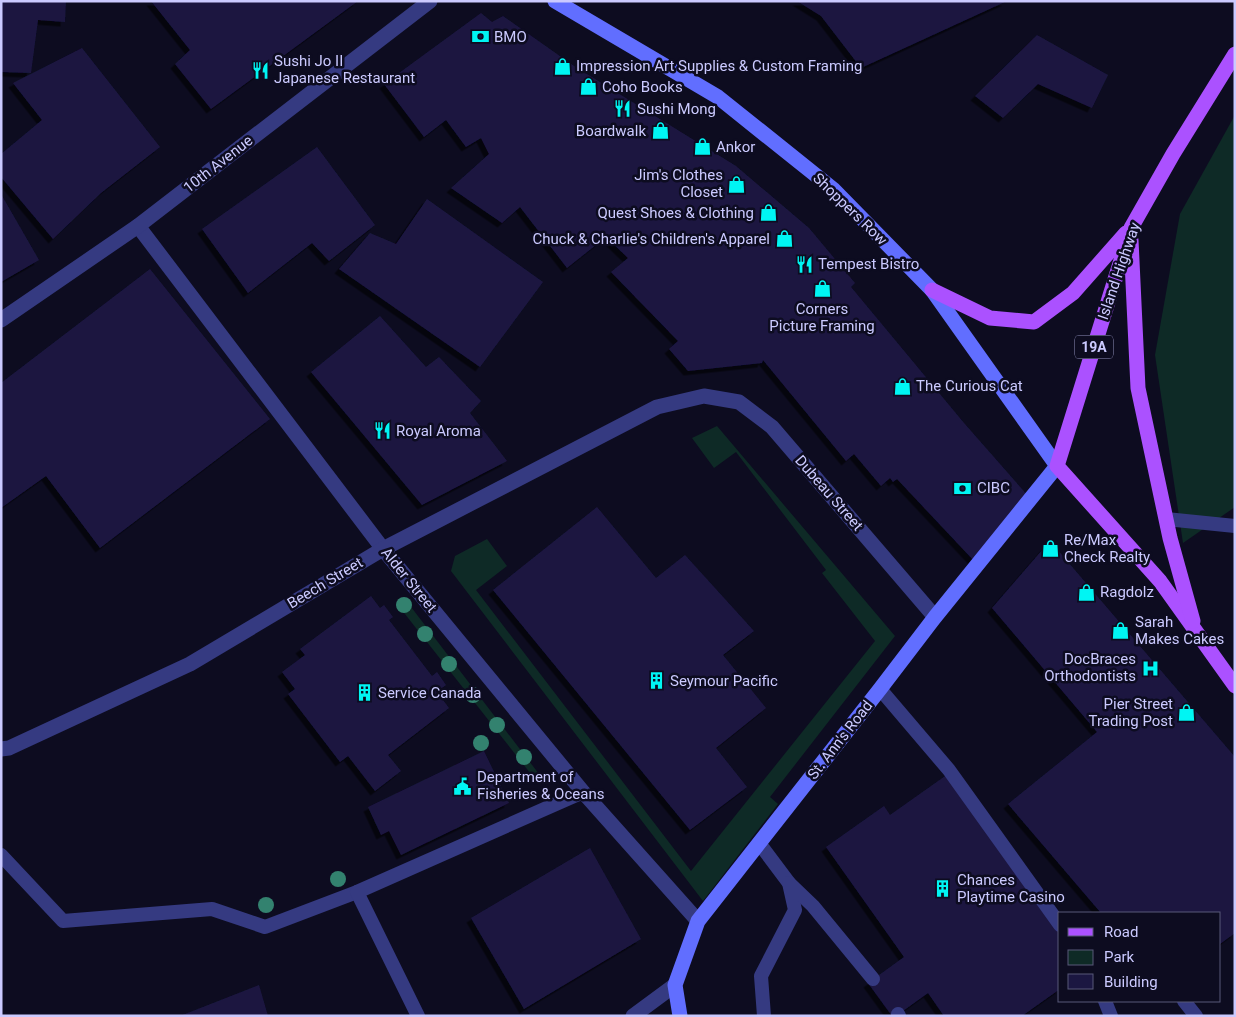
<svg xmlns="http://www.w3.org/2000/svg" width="1236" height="1017" font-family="Roboto,sans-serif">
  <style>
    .green { fill: #0e2a26 }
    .building { fill: #1b1741; filter: url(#shadow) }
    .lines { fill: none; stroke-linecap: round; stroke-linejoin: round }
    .lane { stroke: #353a81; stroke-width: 14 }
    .street { stroke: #353a81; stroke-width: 15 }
    .secondary { stroke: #616eff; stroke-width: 15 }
    .primary { stroke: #ab51ff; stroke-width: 15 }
    .tree { fill: #33826f }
    .labels { text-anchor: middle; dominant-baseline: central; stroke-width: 5; stroke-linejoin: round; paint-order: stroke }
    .shield { fill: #0d0c20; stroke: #9291bc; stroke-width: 1 }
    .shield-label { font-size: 14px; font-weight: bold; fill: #cbcaff }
    .poi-label { font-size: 15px; fill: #cbcaff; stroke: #0d0c20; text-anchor: start }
    .street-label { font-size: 15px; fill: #cbcaff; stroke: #0d0c20 }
  </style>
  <defs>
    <filter id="shadow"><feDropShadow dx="-4.5" dy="4.5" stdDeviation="0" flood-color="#0009"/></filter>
  </defs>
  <rect width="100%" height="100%" fill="#0d0c20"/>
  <g class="green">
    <polygon points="1235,115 1235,507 1183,543 1155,355 1180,214"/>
    <polygon points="717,426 895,636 770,797 778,804 703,901 451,571 455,556 487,539 507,566 476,590 691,871 875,641 822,573 826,570 736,452 714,468 692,438"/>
    <polygon points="408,603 539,774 534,778 401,609"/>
  </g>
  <g class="building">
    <polygon points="1,1 66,1 65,22 38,20 31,73 1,72"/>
    <polygon points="151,1 358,1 211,109 175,64 190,50"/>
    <polygon points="797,1 1007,1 861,68 821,16"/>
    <polygon points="481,13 492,22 503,16 574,66 736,166 809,228 855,283 851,287 964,423 1029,497 976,563 897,479 893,482 890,478 881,486 854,454 846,461 763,360 762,363 688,371 669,349 678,341 611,272 628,258 606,237 567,268 520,207 502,223 451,188 489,154 481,138 466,147 446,120 424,137 384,84"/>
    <polygon points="1037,35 1108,75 1092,108 1038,84 1003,118 975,96"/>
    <polygon points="82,48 160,147 101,193 53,239 1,177 1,154 42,120 13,83"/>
    <polygon points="317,147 375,225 329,261 312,243 248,293 202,229"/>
    <polygon points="1,194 39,260 1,282"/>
    <polygon points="427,199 543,282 480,367 339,269 370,233 396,244"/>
    <polygon points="150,269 270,419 100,548 46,476 1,508 1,383"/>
    <polygon points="380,316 426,367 439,357 481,401 470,413 507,461 422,505 311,372"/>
    <polygon points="597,507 656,578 685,555 754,631 723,655 766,708 716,748 747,787 690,830 493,590"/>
    <polygon points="1050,541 1235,757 1235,933 1220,944 1220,913 1101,913 1008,804 1097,732 992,608"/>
    <polygon points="371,596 380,608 384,605 393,617 389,620 432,676 437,672 446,685 437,692 449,708 388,755 401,771 375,791 348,756 340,762 288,694 295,689 282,672 305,655 300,649"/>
    <polygon points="484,751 509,803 401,855 389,831 381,835 368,807"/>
    <polygon points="948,774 1060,931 1060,989 1022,1016 944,1016 928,993 896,1016 892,1016 868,983 904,957 826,847 884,806 890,815"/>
    <polygon points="590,848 641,939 524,1009 471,918"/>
    <polygon points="259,985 268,1016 180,1016"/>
  </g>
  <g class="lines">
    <g class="lane">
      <polyline points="1166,519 1235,526"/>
      <polyline points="880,689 949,770 1060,925"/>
      <polyline points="759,843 789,883 795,910 761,976 764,1016"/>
      <polyline points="1,855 63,921 212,909 265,927 357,892"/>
      <polyline points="789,883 813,906 873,979"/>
      <polyline points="1105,1001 1111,1016"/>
      <polyline points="1184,1001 1196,1016"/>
      <polyline points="898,1014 899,1016"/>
      <polyline points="418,1016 357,892 583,792"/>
    </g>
    <g class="street">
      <polyline points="138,226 383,549 583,792 698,921"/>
      <polyline points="1,320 138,226 430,1"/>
      <polyline points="1,749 9,748 190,664 383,549 657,407 704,396 739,402 772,427 935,617"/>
      <polyline points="633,1016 675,985"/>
    </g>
    <polyline class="secondary" points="555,1 718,97 833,189 932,290 1057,466 935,617 880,689 698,921 675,985 680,1016"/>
    <g class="primary">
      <polyline points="1235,54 1173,154 1131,228 1057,466 1160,581 1235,686"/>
      <polyline points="1131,240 1138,388 1170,538 1193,621"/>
      <polyline points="932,290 990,318 1034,322 1073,293 1126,233"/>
    </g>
  </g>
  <g class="tree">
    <circle cx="404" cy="605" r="8"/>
    <circle cx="425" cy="634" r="8"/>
    <circle cx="449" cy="664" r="8"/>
    <circle cx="473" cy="695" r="8"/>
    <circle cx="497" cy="725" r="8"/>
    <circle cx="481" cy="743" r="8"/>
    <circle cx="524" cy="757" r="8"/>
    <circle cx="338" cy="879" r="8"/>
    <circle cx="266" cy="905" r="8"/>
  </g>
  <defs>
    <symbol id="bank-bare" viewBox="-9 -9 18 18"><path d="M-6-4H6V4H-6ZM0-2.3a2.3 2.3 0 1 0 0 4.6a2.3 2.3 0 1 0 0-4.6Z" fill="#00f5f3" stroke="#0d0c20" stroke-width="2.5" paint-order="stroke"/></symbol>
    <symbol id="shop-bare" viewBox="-9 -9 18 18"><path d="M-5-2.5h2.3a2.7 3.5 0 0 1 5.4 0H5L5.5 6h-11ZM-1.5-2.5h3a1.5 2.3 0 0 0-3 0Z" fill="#00f5f3" stroke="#0d0c20" stroke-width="2.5" paint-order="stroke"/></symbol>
    <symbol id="restaurant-bare" viewBox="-9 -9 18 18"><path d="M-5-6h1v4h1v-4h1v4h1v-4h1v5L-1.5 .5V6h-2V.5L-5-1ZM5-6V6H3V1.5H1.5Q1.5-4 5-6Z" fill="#00f5f3" stroke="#0d0c20" stroke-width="2.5" paint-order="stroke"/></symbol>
    <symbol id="hospital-bare" viewBox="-9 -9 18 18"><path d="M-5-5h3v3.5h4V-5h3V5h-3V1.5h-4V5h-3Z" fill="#00f5f3" stroke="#0d0c20" stroke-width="2.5" paint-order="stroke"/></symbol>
    <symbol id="building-bare" viewBox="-9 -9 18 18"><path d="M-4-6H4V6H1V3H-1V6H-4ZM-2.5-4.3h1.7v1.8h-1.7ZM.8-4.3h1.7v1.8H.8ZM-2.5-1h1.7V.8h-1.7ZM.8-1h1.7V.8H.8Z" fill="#00f5f3" stroke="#0d0c20" stroke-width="2.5" paint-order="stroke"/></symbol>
    <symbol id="civic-bare" viewBox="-9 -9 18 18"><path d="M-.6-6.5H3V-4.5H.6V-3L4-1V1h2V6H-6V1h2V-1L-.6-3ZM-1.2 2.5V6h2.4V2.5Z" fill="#00f5f3" stroke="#0d0c20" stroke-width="2.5" paint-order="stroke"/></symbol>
  </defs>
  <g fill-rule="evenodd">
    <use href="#bank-bare" x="468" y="24" width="25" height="25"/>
    <use href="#shop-bare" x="550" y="54" width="25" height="25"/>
    <use href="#restaurant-bare" x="248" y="58" width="25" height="25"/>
    <use href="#shop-bare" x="576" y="74" width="25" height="25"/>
    <use href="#restaurant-bare" x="610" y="96" width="25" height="25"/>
    <use href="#shop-bare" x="648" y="118" width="25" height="25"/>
    <use href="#shop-bare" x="690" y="134" width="25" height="25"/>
    <use href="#shop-bare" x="724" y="172" width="25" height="25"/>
    <use href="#shop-bare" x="756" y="200" width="25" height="25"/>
    <use href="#shop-bare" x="772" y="226" width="25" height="25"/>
    <use href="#restaurant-bare" x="792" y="252" width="25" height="25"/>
    <use href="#shop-bare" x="810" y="276" width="25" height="25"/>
    <use href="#shop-bare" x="890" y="374" width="25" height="25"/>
    <use href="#restaurant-bare" x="370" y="418" width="25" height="25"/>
    <use href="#bank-bare" x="950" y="476" width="25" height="25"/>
    <use href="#shop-bare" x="1038" y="536" width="25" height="25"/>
    <use href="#shop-bare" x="1074" y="580" width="25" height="25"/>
    <use href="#shop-bare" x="1108" y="618" width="25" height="25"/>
    <use href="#hospital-bare" x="1138" y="656" width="25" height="25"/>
    <use href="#building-bare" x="644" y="668" width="25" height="25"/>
    <use href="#building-bare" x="352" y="680" width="25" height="25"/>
    <use href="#shop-bare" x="1174" y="700" width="25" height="25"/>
    <use href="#civic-bare" x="450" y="774" width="25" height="25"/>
    <use href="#building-bare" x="930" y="876" width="25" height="25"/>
  </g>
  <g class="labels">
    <rect class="shield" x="1075" y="335.5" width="38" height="23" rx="4"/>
    <g class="shield-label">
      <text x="1094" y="347">19A</text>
    </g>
    <g class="poi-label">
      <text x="494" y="37">BMO</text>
      <text x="274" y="61">Sushi Jo II<tspan x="274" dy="17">Japanese Restaurant</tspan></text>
      <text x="576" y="66">Impression Art Supplies &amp; Custom Framing</text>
      <text x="602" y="87">Coho Books</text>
      <text x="637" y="109">Sushi Mong</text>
      <text x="646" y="131" text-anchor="end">Boardwalk</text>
      <text x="716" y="147">Ankor</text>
      <text x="723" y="175" text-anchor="end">Jim's Clothes<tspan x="723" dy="17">Closet</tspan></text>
      <text x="754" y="213" text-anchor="end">Quest Shoes &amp; Clothing</text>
      <text x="770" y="239" text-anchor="end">Chuck &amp; Charlie's Children's Apparel</text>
      <text x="818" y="264">Tempest Bistro</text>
      <text x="822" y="309" text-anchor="middle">Corners<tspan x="822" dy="17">Picture Framing</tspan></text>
      <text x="916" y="386">The Curious Cat</text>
      <text x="396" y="431">Royal Aroma</text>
      <text x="977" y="488">CIBC</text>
      <text x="1064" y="540">Re/Max<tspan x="1064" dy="17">Check Realty</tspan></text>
      <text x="1100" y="592">Ragdolz</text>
      <text x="1135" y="622">Sarah<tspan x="1135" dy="17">Makes Cakes</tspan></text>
      <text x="1136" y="659" text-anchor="end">DocBraces<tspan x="1136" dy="17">Orthodontists</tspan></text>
      <text x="670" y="681">Seymour Pacific</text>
      <text x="378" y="693">Service Canada</text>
      <text x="1173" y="704" text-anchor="end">Pier Street<tspan x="1173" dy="17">Trading Post</tspan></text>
      <text x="477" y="777">Department of<tspan x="477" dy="17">Fisheries &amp; Oceans</tspan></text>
      <text x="957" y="880">Chances<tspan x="957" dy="17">Playtime Casino</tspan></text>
    </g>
    <g class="street-label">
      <text transform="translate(218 164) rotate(-38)">10th Avenue</text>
      <text transform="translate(850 209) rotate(44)">Shoppers Row</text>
      <text transform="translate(1119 271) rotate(-71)">Island Highway</text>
      <text transform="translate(829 493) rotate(49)">Dubeau Street</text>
      <text transform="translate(409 580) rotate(51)">Alder Street</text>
      <text transform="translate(325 583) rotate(-31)">Beech Street</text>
      <text transform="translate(840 740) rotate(-52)">St. Ann's Road</text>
    </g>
  </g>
  <rect width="1236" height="1017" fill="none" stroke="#cbcaff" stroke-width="5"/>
  <rect x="1058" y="912" width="162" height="90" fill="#0d0c20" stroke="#595879"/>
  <rect x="1068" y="928" width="25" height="8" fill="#ab51ff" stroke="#595879"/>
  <text x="1104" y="937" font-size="15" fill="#cbcaff">Road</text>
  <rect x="1068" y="950" width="25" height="15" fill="#0e2a26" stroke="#595879"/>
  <text x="1104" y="962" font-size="15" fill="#cbcaff">Park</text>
  <rect x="1068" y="974" width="25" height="15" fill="#1b1741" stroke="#595879"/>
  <text x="1104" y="987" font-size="15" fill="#cbcaff">Building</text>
</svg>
